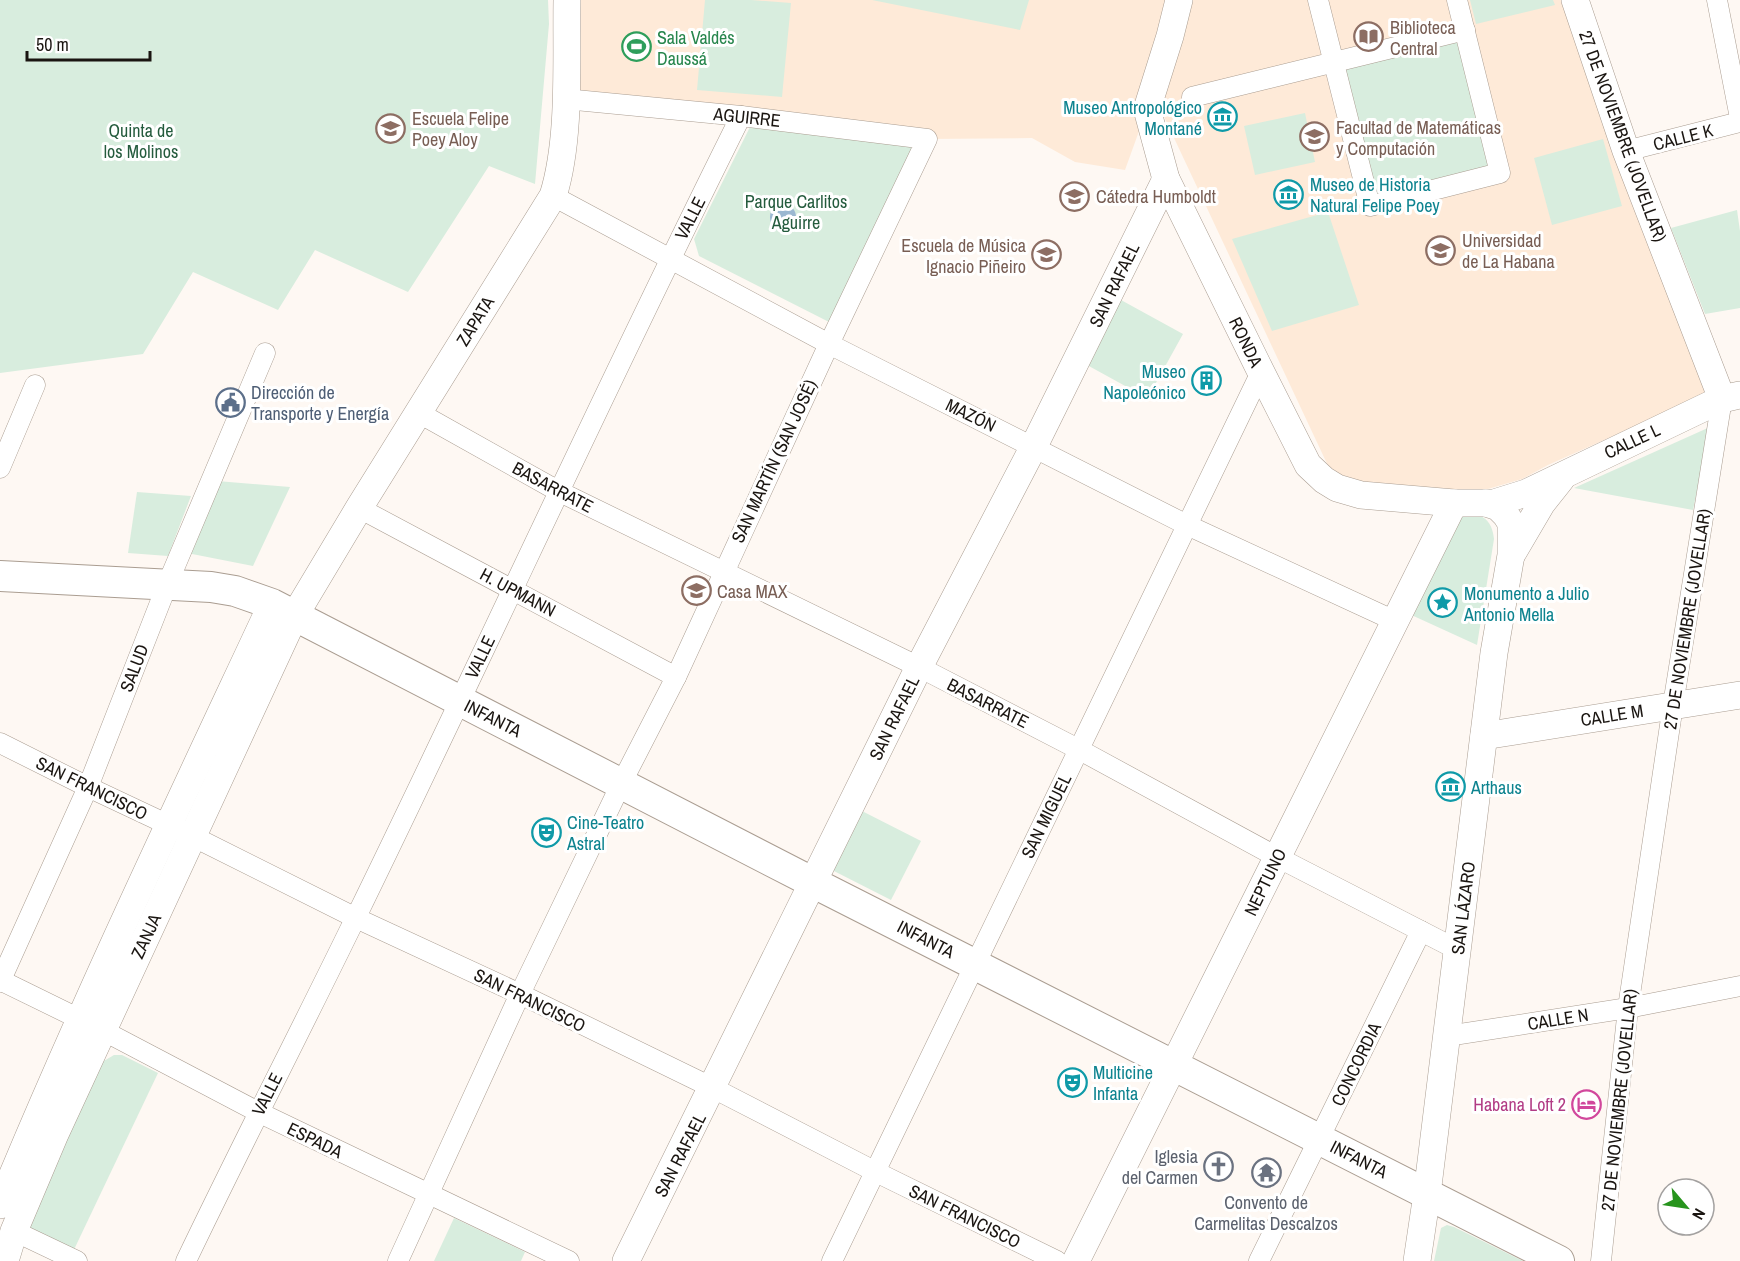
<svg xmlns="http://www.w3.org/2000/svg" width="1740" height="1261" font-family="'Archivo Narrow',sans-serif">
  <style>
    .built { fill: #feead8 }
    .green { fill: #d8edde }
    .water { fill: #9bb8d1 }
    .lines { fill: none; stroke-linecap: round; stroke-linejoin: round }
    .street-casing { stroke: #aa9d91; stroke-width: 21 }
    .secondary-casing { stroke: #aa9d91; stroke-width: 28 }
    .primary-casing { stroke: #aa9d91; stroke-width: 32 }
    .street { stroke: #fff; stroke-width: 20 }
    .secondary { stroke: #fff; stroke-width: 27 }
    .primary { stroke: #fff; stroke-width: 30 }
    .labels { text-anchor: middle; dominant-baseline: central; stroke-width: 6; stroke-linejoin: round; paint-order: stroke }
    .education-label { font-size: 18px; fill: #785e54; stroke: #fff; text-anchor: start }
    .leisure-label { font-size: 18px; fill: #27864d; stroke: #fff; text-anchor: start }
    .culture-label { font-size: 18px; fill: #0d838f; stroke: #fff; text-anchor: start }
    .street-label { font-size: 18px; fill: #1a1511; stroke: #fff }
    .park-label { font-size: 18px; fill: #245b3d; stroke: #fff }
    .service-label { font-size: 18px; fill: #4e5e75; stroke: #fff; text-anchor: start }
    .hotel-label { font-size: 18px; fill: #b23c85; stroke: #fff; text-anchor: end }
    .worship-label { font-size: 18px; fill: #5b616d; stroke: #fff; text-anchor: end }
  </style>
  <rect width="100%" height="100%" fill="#fef8f3"/>
  <g class="built">
    <polygon points="576,0 1179,0 1147,109 1125,170 1075,162 1032,138 927,139 574,99"/>
    <polygon points="1190,0 1564,0 1707,394 1548,465 1522,479 1481,491 1355,483 1330,470 1159,106"/>
  </g>
  <g class="green">
    <polygon points="0,0 548,0 549,24 535,184 489,166 408,292 315,250 278,310 193,272 143,354 0,373"/>
    <polygon points="705,0 751,0 791,3 782,97 697,90"/>
    <polygon points="872,0 1029,0 1020,30"/>
    <polygon points="1470,0 1553,0 1555,5 1476,24"/>
    <polygon points="1465,30 1500,173 1370,206 1334,62"/>
    <polygon points="1305,113 1315,162 1255,175 1244,126"/>
    <polygon points="752,123 917,146 829,322 699,256 694,239"/>
    <polygon points="1603,139 1622,206 1552,225 1534,158"/>
    <polygon points="1737,210 1740,231 1740,308 1705,314 1671,228"/>
    <polygon points="1328,212 1359,305 1272,331 1232,239"/>
    <polygon points="1121,300 1183,334 1152,390 1143,385 1138,393 1087,365"/>
    <polygon points="1710,427 1693,510 1574,488"/>
    <polygon points="217,481 290,487 253,566 187,553"/>
    <polygon points="137,492 191,496 168,556 128,553"/>
    <path d="M1468,512C1485,515 1492,522 1494,539L1477,645L1407,613L1453,518Z"/>
    <polygon points="860,810 921,841 891,900 830,869"/>
    <polygon points="114,1055 122,1055 158,1073 70,1258 14,1231 97,1065"/>
    <polygon points="454,1218 525,1252 521,1261 434,1261"/>
    <polygon points="1447,1225 1454,1227 1523,1261 1434,1261 1441,1228"/>
  </g>
  <circle class="water" cx="783" cy="217" r="13"/>
  <g class="lines">
    <defs>
      <g id="street">
        <polyline points="1318,0 1370,206 1500,173 1457,0"/>
        <polyline points="1717,0 1740,118"/>
        <polyline points="1192,97 1465,30"/>
        <polyline points="1626,151 1740,122"/>
        <polyline points="553,196 829,344 1187,525 1395,621"/>
        <polyline points="419,413 558,491 919,667 1078,749 1277,857 1458,950"/>
        <polyline points="0,468 35,385"/>
        <polyline points="359,508 676,677"/>
        <polyline points="0,743 88,787 192,836 356,918 520,994 713,1088 876,1172 1057,1261"/>
        <polyline points="0,980 102,1030 258,1112 569,1261"/>
        <polyline points="0,982 88,787 167,585 265,353"/>
        <polyline points="1447,1036 1628,1008 1740,986"/>
        <polyline points="14,1231 77,1261"/>
        <path d="M186,1261C241,1146 300,1032 356,917C486,651 608,381 741,116"/>
        <polyline points="398,1261 520,994 621,784 676,677 829,344 927,139 741,116 565,99"/>
        <polyline points="832,1261 1261,372"/>
        <polyline points="1259,1261 1421,931"/>
        <polyline points="1601,1261 1628,1008 1673,705 1722,399"/>
      </g>
      <g id="secondary">
        <polyline points="1179,0 1170,36 1147,109 1166,179 1261,372 1308,465 1324,480 1337,488 1361,495 1454,503 1494,503 1526,493 1722,399 1740,395"/>
        <polyline points="1575,0 1626,151 1722,399"/>
        <polyline points="1512,554 1542,503 1561,479"/>
        <polyline points="1484,736 1740,695"/>
        <path d="M0,1205C84,1002 179,803 272,604"/>
        <path d="M5,1261L14,1231L55,1134L295,615L359,508L553,196C571,139 566,60 567,0"/>
        <polyline points="626,1261 919,667 1034,446 1166,179"/>
        <polyline points="1076,1261 1454,503"/>
        <polyline points="1417,1261 1427,1194 1494,653 1511,555 1511,523 1506,515 1498,507 1486,503"/>
      </g>
      <polyline id="primary" points="0,576 211,587 235,591 272,604 812,882 1559,1261"/>
    </defs>
    <use href="#street" class="street-casing"/>
    <use href="#secondary" class="secondary-casing"/>
    <use href="#primary" class="primary-casing"/>
    <use href="#street" class="street"/>
    <use href="#secondary" class="secondary"/>
    <use href="#primary" class="primary"/>
  </g>
  <defs>
    <symbol id="library-ring" viewBox="-11 -11 22 22"><circle r="9.5" fill="#fff" stroke="#8d6e63" stroke-width="1.5"/><path d="M-6-4Q-3-5.5-.7-3.5V5Q-3 3-6 4ZM6-4Q3-5.5 .7-3.5V5Q3 3 6 4Z" fill="#8d6e63"/></symbol>
    <symbol id="stadium-ring" viewBox="-11 -11 22 22"><circle r="9.5" fill="#fff" stroke="#2e9e5b" stroke-width="1.5"/><path d="M0-5a6.5 5 0 1 0 0 10a6.5 5 0 1 0 0-10ZM-3.5-1.8h7v3.6h-7Z" fill="#2e9e5b"/></symbol>
    <symbol id="museum-ring" viewBox="-11 -11 22 22"><circle r="9.5" fill="#fff" stroke="#0f9aa8" stroke-width="1.5"/><path d="M0-6L6-3V-2H-6V-3ZM-5-1h2V3h-2ZM-1-1h2V3h-2ZM3-1h2V3H3ZM-6 4H6V6H-6Z" fill="#0f9aa8"/></symbol>
    <symbol id="school-ring" viewBox="-11 -11 22 22"><circle r="9.5" fill="#fff" stroke="#8d6e63" stroke-width="1.5"/><path d="M0-5L7-2L0 1L-7-2ZM-4 1L0 2.5L4 1V4Q0 6-4 4Z" fill="#8d6e63"/></symbol>
    <symbol id="university-ring" viewBox="-11 -11 22 22"><circle r="9.5" fill="#fff" stroke="#8d6e63" stroke-width="1.5"/><path d="M0-5L7-2L0 1L-7-2ZM-4 1L0 2.5L4 1V4Q0 6-4 4Z" fill="#8d6e63"/></symbol>
    <symbol id="building-ring" viewBox="-11 -11 22 22"><circle r="9.5" fill="#fff" stroke="#0f9aa8" stroke-width="1.5"/><path d="M-4-6H4V6H1V3H-1V6H-4ZM-2.5-4.3h1.7v1.8h-1.7ZM.8-4.3h1.7v1.8H.8ZM-2.5-1h1.7V.8h-1.7ZM.8-1h1.7V.8H.8Z" fill="#0f9aa8"/></symbol>
    <symbol id="civic-ring" viewBox="-11 -11 22 22"><circle r="9.5" fill="#fff" stroke="#5c6f8a" stroke-width="1.5"/><path d="M-.6-6.5H3V-4.5H.6V-3L4-1V1h2V6H-6V1h2V-1L-.6-3ZM-1.2 2.5V6h2.4V2.5Z" fill="#5c6f8a"/></symbol>
    <symbol id="sight-ring" viewBox="-11 -11 22 22"><circle r="9.5" fill="#fff" stroke="#0f9aa8" stroke-width="1.5"/><path d="M0-6L1.8-2.2L6-1.7L2.9 1.2L3.7 5.4L0 3.3L-3.7 5.4L-2.9 1.2L-6-1.7L-1.8-2.2Z" fill="#0f9aa8"/></symbol>
    <symbol id="theatre-ring" viewBox="-11 -11 22 22"><circle r="9.5" fill="#fff" stroke="#0f9aa8" stroke-width="1.5"/><path d="M-5-5.5Q0-4 5-5.5V0Q5 5 0 6Q-5 5-5 0ZM-3.3-2.5H-1v1.5H-3.3ZM1-2.5H3.3v1.5H1ZM-2.8 1Q0 5.5 2.8 1Z" fill="#0f9aa8"/></symbol>
    <symbol id="hotel-ring" viewBox="-11 -11 22 22"><circle r="9.5" fill="#fff" stroke="#d1479c" stroke-width="1.5"/><path d="M-6-4.5h1.5V1H6V5H4.5V3h-9V5H-6ZM-4 0a1.8 1.8 0 1 1 3.6 0ZM.5 0V-2.5h3Q6-2.5 6 0Z" fill="#d1479c"/></symbol>
    <symbol id="church-ring" viewBox="-11 -11 22 22"><circle r="9.5" fill="#fff" stroke="#6b7280" stroke-width="1.5"/><path d="M-1.2-6h2.4v3.5h3.3v2.4h-3.3V6h-2.4V-.1h-3.3v-2.4h3.3Z" fill="#6b7280"/></symbol>
    <symbol id="temple-ring" viewBox="-11 -11 22 22"><circle r="9.5" fill="#fff" stroke="#6b7280" stroke-width="1.5"/><path d="M0-6L5-2H3V0L6.5 2.5H4V6H1.5V3h-3V6H-4V2.5H-6.5L-3 0V-2H-5Z" fill="#6b7280"/></symbol>
  </defs>
  <g fill-rule="evenodd">
    <use href="#library-ring" x="1352" y="20" width="33" height="33"/>
    <use href="#stadium-ring" x="620" y="30" width="33" height="33"/>
    <use href="#museum-ring" x="1206" y="100" width="33" height="33"/>
    <use href="#school-ring" x="374" y="112" width="33" height="33"/>
    <use href="#university-ring" x="1298" y="120" width="33" height="33"/>
    <use href="#museum-ring" x="1272" y="178" width="33" height="33"/>
    <use href="#school-ring" x="1058" y="180" width="33" height="33"/>
    <use href="#university-ring" x="1424" y="234" width="33" height="33"/>
    <use href="#school-ring" x="1030" y="238" width="33" height="33"/>
    <use href="#building-ring" x="1190" y="364" width="33" height="33"/>
    <use href="#civic-ring" x="214" y="386" width="33" height="33"/>
    <use href="#school-ring" x="680" y="574" width="33" height="33"/>
    <use href="#sight-ring" x="1426" y="586" width="33" height="33"/>
    <use href="#museum-ring" x="1434" y="770" width="33" height="33"/>
    <use href="#theatre-ring" x="530" y="816" width="33" height="33"/>
    <use href="#theatre-ring" x="1056" y="1066" width="33" height="33"/>
    <use href="#hotel-ring" x="1570" y="1088" width="33" height="33"/>
    <use href="#church-ring" x="1202" y="1150" width="33" height="33"/>
    <use href="#temple-ring" x="1250" y="1156" width="33" height="33"/>
  </g>
  <g class="labels">
    <g class="education-label">
      <text x="1390" y="27">Biblioteca<tspan x="1390" dy="21">Central</tspan></text>
      <text x="412" y="118">Escuela Felipe<tspan x="412" dy="21">Poey Aloy</tspan></text>
      <text x="1336" y="127">Facultad de Matemáticas<tspan x="1336" dy="21">y Computación</tspan></text>
      <text x="1096" y="196">Cátedra Humboldt</text>
      <text x="1462" y="240">Universidad<tspan x="1462" dy="21">de La Habana</tspan></text>
      <text x="1026" y="245" text-anchor="end">Escuela de Música<tspan x="1026" dy="21">Ignacio Piñeiro</tspan></text>
      <text x="717" y="591">Casa MAX</text>
    </g>
    <g class="leisure-label">
      <text x="657" y="37">Sala Valdés<tspan x="657" dy="21">Daussá</tspan></text>
    </g>
    <g class="culture-label">
      <text x="1202" y="107" text-anchor="end">Museo Antropológico<tspan x="1202" dy="21">Montané</tspan></text>
      <text x="1310" y="184">Museo de Historia<tspan x="1310" dy="21">Natural Felipe Poey</tspan></text>
      <text x="1186" y="371" text-anchor="end">Museo<tspan x="1186" dy="21">Napoleónico</tspan></text>
      <text x="1464" y="593">Monumento a Julio<tspan x="1464" dy="21">Antonio Mella</tspan></text>
      <text x="1471" y="787">Arthaus</text>
      <text x="567" y="822">Cine-Teatro<tspan x="567" dy="21">Astral</tspan></text>
      <text x="1093" y="1072">Multicine<tspan x="1093" dy="21">Infanta</tspan></text>
    </g>
    <g class="street-label">
      <text transform="translate(747 117) rotate(6)">AGUIRRE</text>
      <text transform="translate(1623 136) rotate(70)">27 DE NOVIEMBRE (JOVELLAR)</text>
      <text transform="translate(1683 137) rotate(-14)">CALLE K</text>
      <text transform="translate(690 218) rotate(-63)">VALLE</text>
      <text transform="translate(1114 285) rotate(-64)">SAN RAFAEL</text>
      <text transform="translate(475 321) rotate(-58)">ZAPATA</text>
      <text transform="translate(1246 342) rotate(64)">RONDA</text>
      <text transform="translate(971 415) rotate(26)">MAZÓN</text>
      <text transform="translate(1632 441) rotate(-25)">CALLE L</text>
      <text transform="translate(774 461) rotate(-65)">SAN MARTÍN (SAN JOSÉ)</text>
      <text transform="translate(553 487) rotate(28)">BASARRATE</text>
      <text transform="translate(518 592) rotate(28)">H. UPMANN</text>
      <text transform="translate(1687 619) rotate(-81)">27 DE NOVIEMBRE (JOVELLAR)</text>
      <text transform="translate(480 657) rotate(-64)">VALLE</text>
      <text transform="translate(134 668) rotate(-69)">SALUD</text>
      <text transform="translate(988 703) rotate(27)">BASARRATE</text>
      <text transform="translate(1612 715) rotate(-9)">CALLE M</text>
      <text transform="translate(493 718) rotate(27)">INFANTA</text>
      <text transform="translate(894 718) rotate(-64)">SAN RAFAEL</text>
      <text transform="translate(92 788) rotate(26)">SAN FRANCISCO</text>
      <text transform="translate(1046 816) rotate(-64)">SAN MIGUEL</text>
      <text transform="translate(1265 882) rotate(-64)">NEPTUNO</text>
      <text transform="translate(1463 908) rotate(-83)">SAN LÁZARO</text>
      <text transform="translate(146 936) rotate(-65)">ZANJA</text>
      <text transform="translate(926 939) rotate(27)">INFANTA</text>
      <text transform="translate(530 1000) rotate(26)">SAN FRANCISCO</text>
      <text transform="translate(1558 1019) rotate(-9)">CALLE N</text>
      <text transform="translate(1356 1064) rotate(-64)">CONCORDIA</text>
      <text transform="translate(267 1094) rotate(-63)">VALLE</text>
      <text transform="translate(1619 1100) rotate(-84)">27 DE NOVIEMBRE (JOVELLAR)</text>
      <text transform="translate(315 1140) rotate(26)">ESPADA</text>
      <text transform="translate(680 1155) rotate(-63)">SAN RAFAEL</text>
      <text transform="translate(1359 1159) rotate(27)">INFANTA</text>
      <text transform="translate(965 1216) rotate(26)">SAN FRANCISCO</text>
    </g>
    <g class="park-label">
      <text x="141" y="130">Quinta de<tspan x="141" dy="21">los Molinos</tspan></text>
      <text x="796" y="201">Parque Carlitos<tspan x="796" dy="21">Aguirre</tspan></text>
    </g>
    <g class="service-label">
      <text x="251" y="392">Dirección de<tspan x="251" dy="21">Transporte y Energía</tspan></text>
    </g>
    <g class="hotel-label">
      <text x="1566" y="1104">Habana Loft 2</text>
    </g>
    <g class="worship-label">
      <text x="1198" y="1156">Iglesia<tspan x="1198" dy="21">del Carmen</tspan></text>
      <text x="1266" y="1202" text-anchor="middle">Convento de<tspan x="1266" dy="21">Carmelitas Descalzos</tspan></text>
    </g>
  </g>
  <g transform="translate(1686 1207) rotate(119)"><circle r="28" fill="#ffffff" stroke="#a3a1a0" stroke-width="1.5"/>
  <path d="M0-4.5L10 22L0 15L-10 22Z" fill="#27941d"/>
  <text y="-9" font-size="16" font-weight="bold" text-anchor="middle" fill="#1a1511">N</text>
  </g>
  <path d="M27 51v9h123v-9" fill="none" stroke="#1a1511" stroke-width="3"/>
  <text x="36" y="51" font-size="18" fill="#1a1511" stroke="#ffffff" stroke-width="4.5" paint-order="stroke">50 m</text>
</svg>
